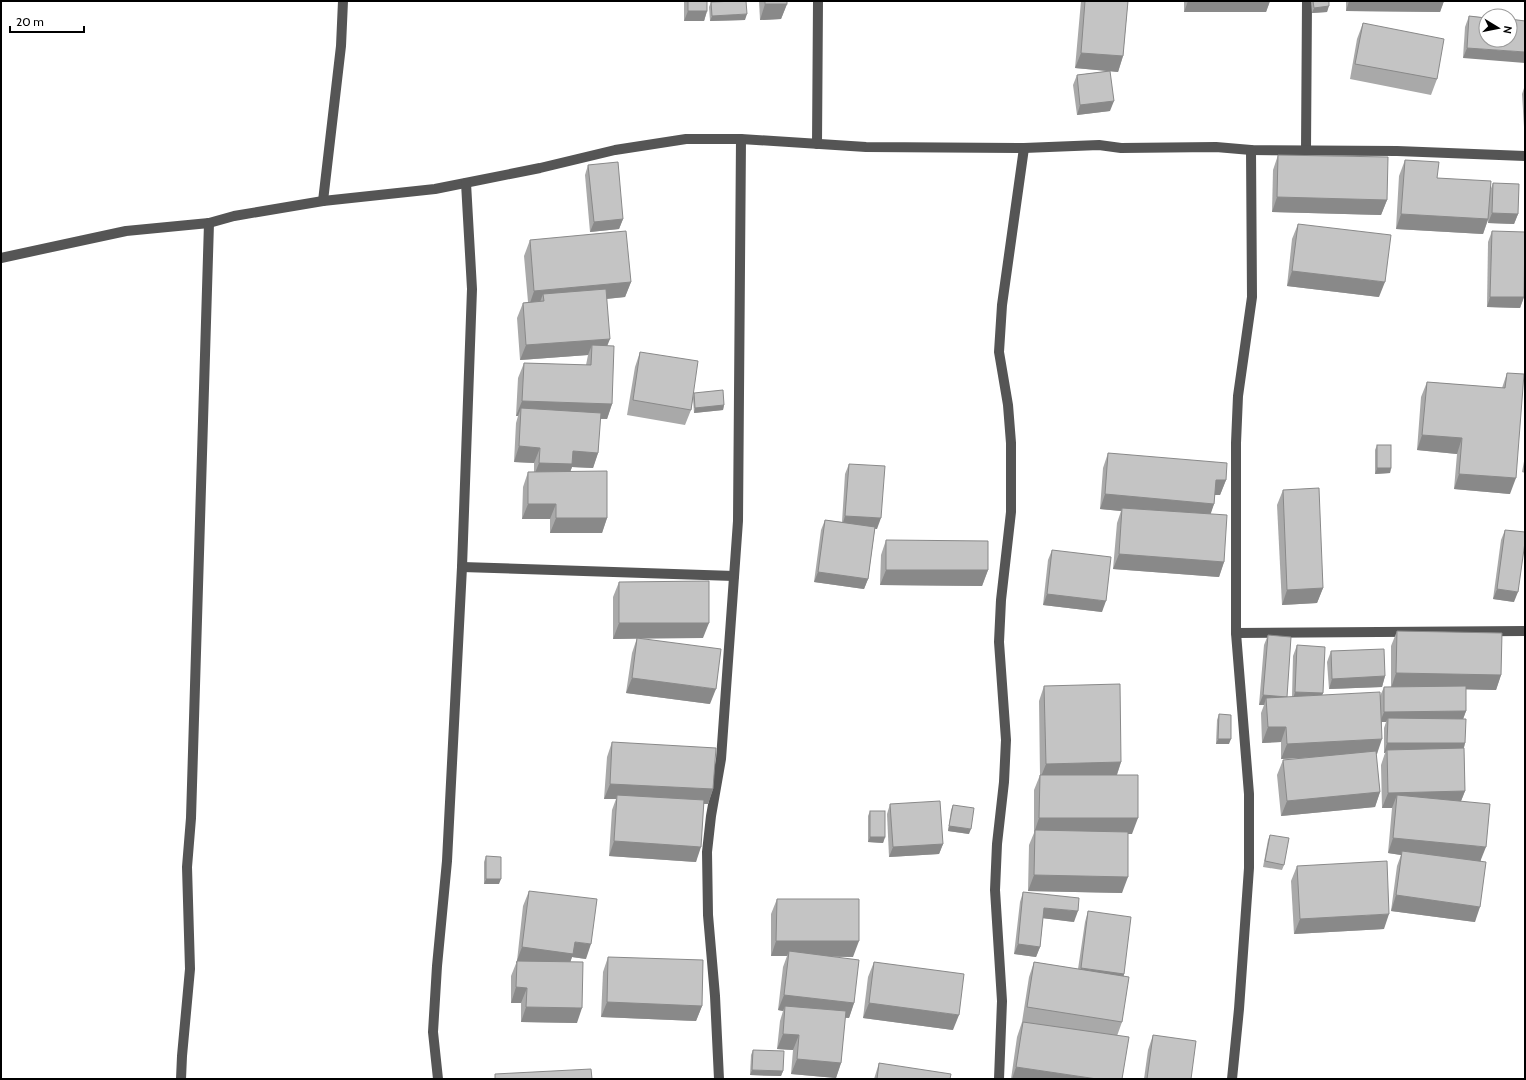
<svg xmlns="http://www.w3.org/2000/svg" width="1526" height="1080" font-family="Cabin,sans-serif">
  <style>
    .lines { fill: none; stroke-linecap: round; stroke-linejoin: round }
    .minor { stroke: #555; stroke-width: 10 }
    .wall { fill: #a9a9a9 }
    .shaded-wall { fill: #898989 }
    .building { fill: #c4c4c4; stroke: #898989 }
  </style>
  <rect width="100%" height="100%" fill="#fff"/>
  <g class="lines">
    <g class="minor">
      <polyline points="817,144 818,1"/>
      <polyline points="1306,150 1307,1"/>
      <polyline points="323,201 341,46 343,1"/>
      <polyline points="1,258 126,231 209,223 234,216 323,201 435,189 540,168 615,150 686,139 741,139 866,147 1024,148 1099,145 1121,148 1216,147 1251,150 1397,151 1525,156"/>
      <polyline points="462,567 734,576"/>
      <polyline points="1236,633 1525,631"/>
      <polyline points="181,1079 182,1056 190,969 187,867 191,818 209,223"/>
      <polyline points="438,1079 433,1032 437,966 447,861 462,567 472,289 466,183"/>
      <polyline points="719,1079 715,996 708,915 707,852 711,816 721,759 738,521 741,139"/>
      <polyline points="999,1079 1002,1001 995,890 997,844 1004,782 1006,740 999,642 1001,600 1011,512 1011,443 1008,405 999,352 1002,305 1024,148"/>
      <polyline points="1232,1079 1239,1009 1249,868 1249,794 1236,633 1236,443 1238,396 1252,297 1251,150"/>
    </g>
  </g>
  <g class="wall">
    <polygon points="684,1 707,1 707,11 704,21 684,21"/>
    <polygon points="759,1 787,1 787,4 781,19 760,20"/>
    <polygon points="1081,1 1128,1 1123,56 1118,72 1110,71 1110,111 1077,115 1073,85 1077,75 1108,71 1075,68"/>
    <polygon points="1184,1 1270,1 1266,12 1184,12"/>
    <polygon points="1311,1 1329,1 1327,12 1312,13"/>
    <polygon points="1346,1 1444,1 1440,12 1346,11"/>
    <polygon points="711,2 745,20 710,21 709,7"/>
    <polygon points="1469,16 1525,21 1463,58 1465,27"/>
    <polygon points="1363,23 1437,79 1431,95 1350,79 1357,39"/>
    <polygon points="1525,85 1525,127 1524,127 1522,94"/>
    <polygon points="1278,155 1387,200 1381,215 1272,212 1273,170"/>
    <polygon points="1405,160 1437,178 1490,191 1493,183 1518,214 1514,224 1488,223 1488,220 1483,234 1396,229 1399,176"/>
    <polygon points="588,165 623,219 619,229 590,232 585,175"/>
    <polygon points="1298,224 1379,297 1287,286 1292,239"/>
    <polygon points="1492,231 1524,297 1520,308 1487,307 1488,242"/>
    <polygon points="530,240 631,282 625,297 607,299 607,345 612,404 607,419 600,419 598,453 593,468 572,467 570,472 607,518 602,533 550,533 550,519 522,519 523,487 528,472 534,472 534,463 514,462 516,423 518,416 516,416 518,378 524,363 586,365 588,355 520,360 517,318 523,303 528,302 524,256"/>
    <polygon points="640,352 693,397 694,393 724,405 723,410 694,413 693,399 691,410 685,425 627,415 635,367"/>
    <polygon points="1507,373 1510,494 1454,489 1457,454 1417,450 1421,397 1427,382 1502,388"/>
    <polygon points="1377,445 1391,468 1390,473 1375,474 1375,450"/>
    <polygon points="1108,453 1226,480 1220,495 1215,495 1214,504 1210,514 1224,562 1219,577 1113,569 1117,523 1121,511 1100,509 1103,468"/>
    <polygon points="1525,456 1525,473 1522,472"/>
    <polygon points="849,464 877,529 875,528 868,579 864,589 814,582 821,530 825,520 842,522 845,474"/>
    <polygon points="1283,490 1323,588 1317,603 1282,605 1277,505"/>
    <polygon points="1505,530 1514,602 1493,599 1501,540"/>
    <polygon points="886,540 988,570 982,586 880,585 881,555"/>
    <polygon points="1052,550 1102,612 1043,605 1048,560"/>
    <polygon points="619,582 703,638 641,638 710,704 626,693 632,653 637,638 613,639 613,597"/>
    <polygon points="1397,631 1501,675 1496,690 1466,689 1466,711 1463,719 1465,743 1464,748 1465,791 1461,801 1481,861 1475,922 1391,911 1397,866 1401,855 1388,853 1392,808 1382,808 1381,765 1385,753 1384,753 1384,728 1386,722 1382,722 1377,754 1376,754 1380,792 1375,807 1281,816 1277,775 1283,760 1312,757 1281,759 1281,742 1262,743 1261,713 1264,705 1259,705 1264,645 1268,635 1287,697 1292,697 1293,656 1297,645 1323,693 1322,695 1380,696 1384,687 1391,687 1391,646"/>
    <polygon points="1331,651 1385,676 1382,687 1329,689 1327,662"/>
    <polygon points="1044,686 1121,762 1117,775 1132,834 1128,834 1122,893 1028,891 1029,845 1034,833 1034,790 1040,775 1039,701"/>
    <polygon points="1219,714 1229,744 1216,744 1217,720"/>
    <polygon points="612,742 713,789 708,804 704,804 696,862 609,856 612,810 616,799 604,799 607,757"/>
    <polygon points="890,804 943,844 939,854 889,857 887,814"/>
    <polygon points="953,805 969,834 948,831 951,810"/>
    <polygon points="870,811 885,837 883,843 868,842 868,816"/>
    <polygon points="1270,835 1284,865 1282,870 1263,867 1268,840"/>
    <polygon points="486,856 499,884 484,884 484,862"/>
    <polygon points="1297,866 1384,929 1294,934 1291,881"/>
    <polygon points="529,891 586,959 572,957 570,962 577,1023 521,1022 521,1003 511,1003 511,976 517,961 523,906"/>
    <polygon points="1023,892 1074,922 1043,918 1040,947 1036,957 1014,954 1020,902"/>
    <polygon points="777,899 853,957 830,956 854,1003 849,1018 845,1018 841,1063 836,1078 791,1074 793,1050 777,1049 780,1021 783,1011 778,1010 783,967 787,956 771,956 771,914"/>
    <polygon points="1088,911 1124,974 1122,1022 1117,1036 1122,1079 1011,1079 1017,1037 1022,1022 1029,977 1034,962 1078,969 1085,922"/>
    <polygon points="608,957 702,1006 696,1021 601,1017 603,972"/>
    <polygon points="874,962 953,1030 863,1018 868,977"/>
    <polygon points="1153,1035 1191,1079 1144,1079 1148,1050"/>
    <polygon points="753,1050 783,1071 781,1076 750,1075 751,1055"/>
    <polygon points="879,1063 950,1079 874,1079"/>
  </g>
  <g class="shaded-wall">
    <polygon points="1188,1 1270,1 1266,12 1184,12"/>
    <polygon points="1349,1 1444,1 1440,12 1346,11"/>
    <polygon points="765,4 787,4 781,19 760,20"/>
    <polygon points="1329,6 1327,12 1312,13 1314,8"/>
    <polygon points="688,11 707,11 704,21 684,21"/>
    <polygon points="747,14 745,20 710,21 712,16"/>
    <polygon points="1467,48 1525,52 1525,63 1463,58"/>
    <polygon points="1081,53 1123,56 1118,72 1075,68"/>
    <polygon points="1114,101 1110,111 1077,115 1080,105"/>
    <polygon points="1277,197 1387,200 1381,215 1272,212"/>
    <polygon points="1492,213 1518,214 1514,224 1488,223"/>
    <polygon points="1401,214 1488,219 1483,234 1396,229"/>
    <polygon points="623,219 619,229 590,232 594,222"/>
    <polygon points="1292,271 1385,282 1379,297 1287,286"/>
    <polygon points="631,282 625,297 542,305 544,301 543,294 539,305 529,306 534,291"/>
    <polygon points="1490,297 1524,297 1520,308 1487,307"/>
    <polygon points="610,339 604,354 592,345 588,355 520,360 526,345"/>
    <polygon points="522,401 612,404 607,419 521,416 521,408 518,416 516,416"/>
    <polygon points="724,405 723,410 694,413 695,408"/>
    <polygon points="1422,435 1462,438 1457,454 1417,450"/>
    <polygon points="519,446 540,448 534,463 514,462"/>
    <polygon points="573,451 598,453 593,468 572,467 567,480 533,478 539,463"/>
    <polygon points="1377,468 1391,468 1390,473 1375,474"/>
    <polygon points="1459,474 1516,478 1510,494 1454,489"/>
    <polygon points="1216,480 1226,480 1220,495 1210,495"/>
    <polygon points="1105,494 1214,504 1209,519 1122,508 1121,511 1100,509"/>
    <polygon points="528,504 556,504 550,519 522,519"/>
    <polygon points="845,516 881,518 877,529 842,526"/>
    <polygon points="556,518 607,518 602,533 550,533"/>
    <polygon points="1119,554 1224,562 1219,577 1113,569"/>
    <polygon points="886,570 988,570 982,586 880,585"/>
    <polygon points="818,572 868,579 864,589 814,582"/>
    <polygon points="1323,588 1317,603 1282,605 1287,590"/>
    <polygon points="1497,589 1518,592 1514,602 1493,599"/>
    <polygon points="1047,594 1106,601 1102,612 1043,605"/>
    <polygon points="619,623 709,623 703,638 613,639"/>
    <polygon points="1396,673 1501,675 1496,690 1391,688"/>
    <polygon points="1385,676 1382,687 1329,689 1332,679"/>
    <polygon points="632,678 716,689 710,704 626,693"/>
    <polygon points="1295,692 1323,693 1319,704 1292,703"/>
    <polygon points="1263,695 1287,697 1283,707 1266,698 1264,705 1259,705"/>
    <polygon points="1466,711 1462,722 1388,718 1386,722 1380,722 1384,712"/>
    <polygon points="1268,727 1286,727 1281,742 1262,743"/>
    <polygon points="1218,739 1231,739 1229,744 1216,744"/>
    <polygon points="1382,739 1377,754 1281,759 1287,744"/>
    <polygon points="1387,743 1465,743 1462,754 1387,750 1385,753 1384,753"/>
    <polygon points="1121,762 1116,777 1040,779 1046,764"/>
    <polygon points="610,784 713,789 708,804 617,800 617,795 616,799 604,799"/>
    <polygon points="1465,791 1459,806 1397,795 1392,808 1382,808 1388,793"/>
    <polygon points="1380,792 1375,807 1281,816 1287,801"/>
    <polygon points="1039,818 1138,818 1132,834 1035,833 1035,830 1034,833"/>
    <polygon points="949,826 971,829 969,834 948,831"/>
    <polygon points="870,837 885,837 883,843 868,842"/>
    <polygon points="1393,838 1486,847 1480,862 1402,851 1401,855 1388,853"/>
    <polygon points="614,841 701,847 696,862 609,856"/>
    <polygon points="943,844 939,854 889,857 893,847"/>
    <polygon points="1034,875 1128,877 1122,893 1028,891"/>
    <polygon points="486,879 501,879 499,884 484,884"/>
    <polygon points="1396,895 1480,907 1475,922 1391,911"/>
    <polygon points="1044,908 1078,911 1074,922 1041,918"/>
    <polygon points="1389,914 1384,929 1294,934 1300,919"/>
    <polygon points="776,941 859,941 853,957 788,956 789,951 787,956 771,956"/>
    <polygon points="575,942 591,944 586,959 572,957 568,969 516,963 522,947"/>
    <polygon points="1018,944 1040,947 1036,957 1014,954"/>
    <polygon points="1081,968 1124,974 1120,985 1077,979"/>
    <polygon points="516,987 527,988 521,1003 511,1003"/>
    <polygon points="784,995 854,1003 849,1018 785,1011 785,1006 783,1011 778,1010"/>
    <polygon points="607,1002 702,1006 696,1021 601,1017"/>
    <polygon points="869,1003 959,1015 953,1030 863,1018"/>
    <polygon points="526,1007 582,1008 577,1023 521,1022"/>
    <polygon points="783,1034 799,1035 793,1050 777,1049"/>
    <polygon points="797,1059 841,1063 836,1078 791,1074"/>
    <polygon points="1016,1067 1097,1079 1012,1079"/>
    <polygon points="752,1070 783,1071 781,1076 750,1075"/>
  </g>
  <g class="building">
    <rect x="688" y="1" width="19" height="10"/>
    <polygon points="737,1 746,1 747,14 712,16 711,2"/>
    <rect x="765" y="1" width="22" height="3"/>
    <polygon points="1085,1 1128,1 1123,56 1081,53"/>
    <polygon points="1313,1 1329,1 1329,6 1314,8"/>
    <polygon points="1469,16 1486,18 1486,40 1510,40 1510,19 1525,21 1525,52 1467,48"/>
    <polygon points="1363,23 1444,39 1437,79 1355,64"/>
    <polygon points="1110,71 1114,101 1080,105 1077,75"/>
    <polygon points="1278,155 1388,157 1387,200 1277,197"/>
    <polygon points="1405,160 1439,162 1437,178 1491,181 1488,219 1401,214"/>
    <polygon points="618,162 623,219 594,222 588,165"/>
    <polygon points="1493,183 1519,184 1518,214 1492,213"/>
    <polygon points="1298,224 1391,235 1385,282 1292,271"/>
    <polygon points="626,231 631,282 534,291 530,240"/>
    <polygon points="1492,231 1525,232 1524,297 1490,297"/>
    <polygon points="606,289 610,339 526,345 523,303 544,301 543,294"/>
    <polygon points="592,345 614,346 612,404 522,401 524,363 591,365"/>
    <polygon points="640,352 698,361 691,410 633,400"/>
    <polygon points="1507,373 1524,374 1516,478 1459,474 1462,438 1422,435 1427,382 1505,388"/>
    <polygon points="723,390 724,405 695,408 694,393"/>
    <polygon points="521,408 601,413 598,453 573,451 572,464 539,463 540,448 519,446"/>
    <rect x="1377" y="445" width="14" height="23"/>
    <polygon points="1108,453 1227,463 1226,480 1216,480 1214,504 1105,494"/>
    <polygon points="849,464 885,466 881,518 845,516"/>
    <polygon points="607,471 607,518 556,518 556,504 528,504 528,472"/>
    <polygon points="1319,488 1323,588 1287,590 1283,490"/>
    <polygon points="1122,508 1227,515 1224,562 1119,554"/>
    <polygon points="825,520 875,527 868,579 818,572"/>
    <polygon points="1505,530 1525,532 1525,542 1518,592 1497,589"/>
    <polygon points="886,540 988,541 988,570 886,570"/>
    <polygon points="1052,550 1111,557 1106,601 1047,594"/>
    <polygon points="709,581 709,623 619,623 619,582"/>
    <polygon points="1397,631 1502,633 1501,675 1396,673"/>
    <polygon points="1268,635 1291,637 1287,697 1263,695"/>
    <polygon points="637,638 721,649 716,689 632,678"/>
    <polygon points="1297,645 1325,647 1323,693 1295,692"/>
    <polygon points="1384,649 1385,676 1332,679 1331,651"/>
    <polygon points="1120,684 1121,762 1046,764 1044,686"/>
    <polygon points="1466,686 1466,711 1384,712 1384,687"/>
    <polygon points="1380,692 1382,739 1287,744 1286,727 1268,727 1266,698"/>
    <polygon points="1219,714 1231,715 1231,739 1218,739"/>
    <polygon points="1388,718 1466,719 1465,743 1387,743"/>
    <polygon points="612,742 716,748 713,789 610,784"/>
    <polygon points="1464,748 1465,791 1388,793 1387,750"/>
    <polygon points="1376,751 1380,792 1287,801 1283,760"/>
    <polygon points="1040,775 1138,775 1138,818 1039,818"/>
    <polygon points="617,795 704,800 701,847 614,841"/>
    <polygon points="1397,795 1490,804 1486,847 1393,838"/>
    <polygon points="940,801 943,844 893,847 890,804"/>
    <polygon points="953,805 974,808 971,829 949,826"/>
    <rect x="870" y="811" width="15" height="26"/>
    <polygon points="1035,830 1128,832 1128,877 1034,875"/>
    <polygon points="1270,835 1289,838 1284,865 1265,861"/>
    <polygon points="1402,851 1486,862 1480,907 1396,895"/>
    <polygon points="486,856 501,857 501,879 486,879"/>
    <polygon points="1387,861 1389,914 1300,919 1297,866"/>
    <polygon points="529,891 597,899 591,944 575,942 573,954 522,947"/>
    <polygon points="1023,892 1079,898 1078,911 1044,908 1040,947 1018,944"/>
    <polygon points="777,899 859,899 859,941 776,941"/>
    <polygon points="1088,911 1131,917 1124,974 1081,968"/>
    <polygon points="789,951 859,960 854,1003 784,995"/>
    <polygon points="608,957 703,960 702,1006 607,1002"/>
    <polygon points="517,961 583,962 582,1008 526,1007 527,988 516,987"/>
    <polygon points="874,962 964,974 959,1015 869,1003"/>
    <polygon points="1034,962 1129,977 1122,1022 1027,1007"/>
    <polygon points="785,1006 846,1011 841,1063 797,1059 799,1035 783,1034"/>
    <polygon points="1023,1022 1129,1037 1122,1079 1097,1079 1016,1067"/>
    <polygon points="1153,1035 1196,1041 1191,1079 1147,1079"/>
    <polygon points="753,1050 784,1051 783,1071 752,1070"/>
    <polygon points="879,1063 951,1074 950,1079 877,1079"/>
    <polygon points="591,1069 592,1079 495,1079 495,1074"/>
  </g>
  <rect width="1526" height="1080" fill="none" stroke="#000000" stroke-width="4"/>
  <g transform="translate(1498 28) rotate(100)"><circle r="19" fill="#ffffff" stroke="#999999"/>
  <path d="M0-3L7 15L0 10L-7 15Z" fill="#000000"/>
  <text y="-6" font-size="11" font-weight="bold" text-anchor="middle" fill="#000000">N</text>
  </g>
  <path d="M10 26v6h74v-6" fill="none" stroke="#000000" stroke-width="2"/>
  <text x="16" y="26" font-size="12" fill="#000000" stroke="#ffffff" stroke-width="3" paint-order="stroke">20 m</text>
</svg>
